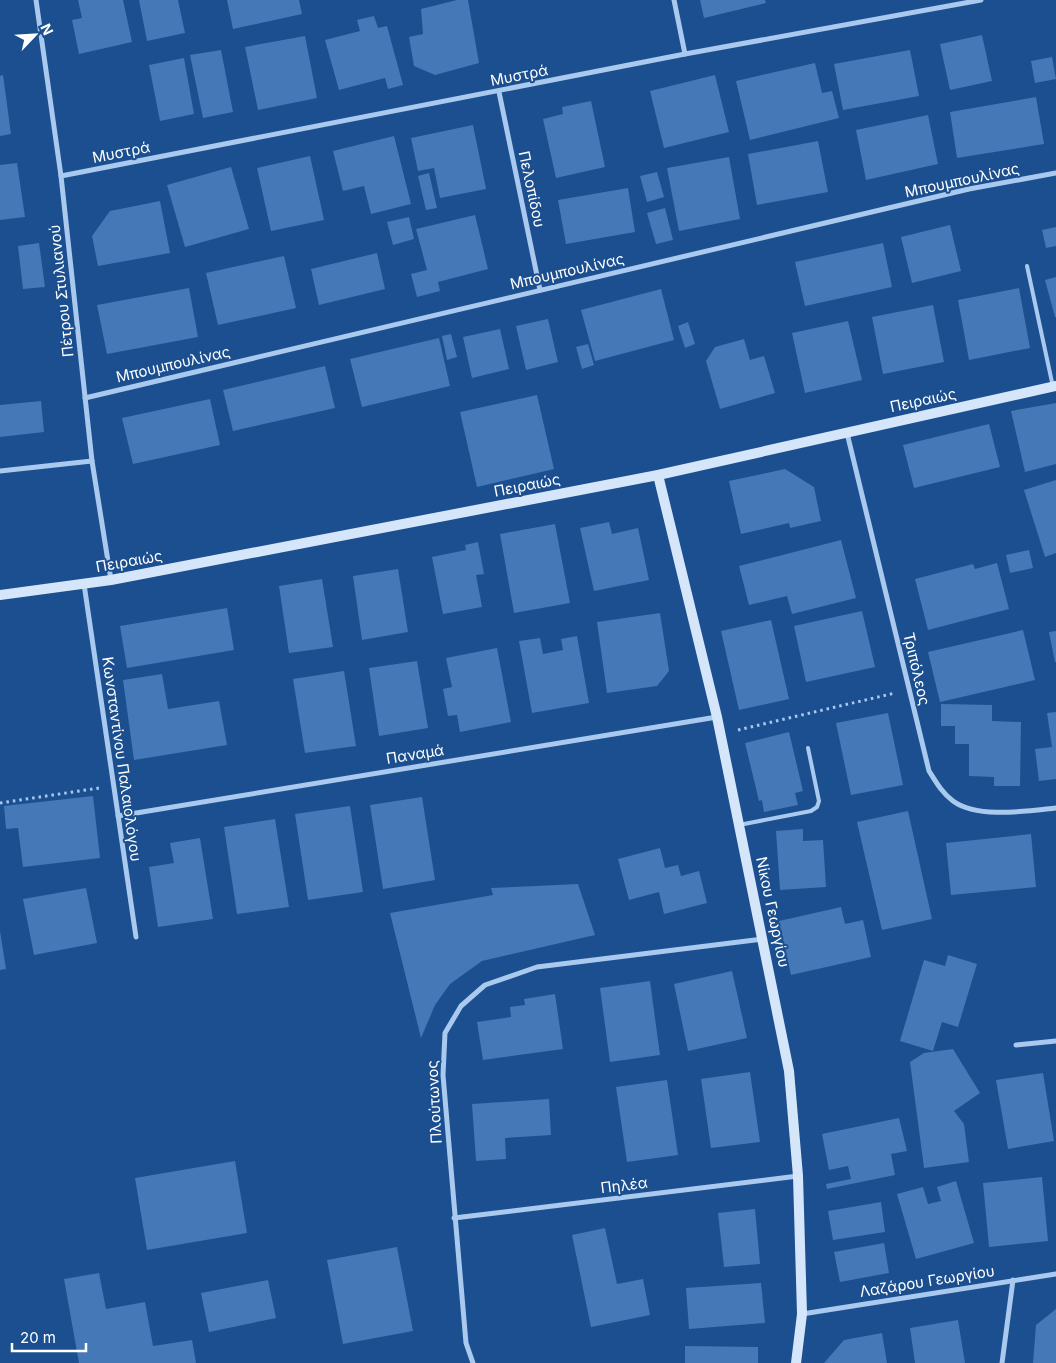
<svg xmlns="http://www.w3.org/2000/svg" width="1056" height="1363" font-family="Inter,sans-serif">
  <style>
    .building { fill: #4478b7 }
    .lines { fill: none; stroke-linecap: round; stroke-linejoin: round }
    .path { stroke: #a9c9ee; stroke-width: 3; stroke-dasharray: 2.5 4; stroke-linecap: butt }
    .lane { stroke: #a9c9ee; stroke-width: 4 }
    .street { stroke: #a9c9ee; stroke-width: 5 }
    .secondary { stroke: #d6e6fa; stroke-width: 10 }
    .labels { text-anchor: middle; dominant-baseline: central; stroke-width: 4; stroke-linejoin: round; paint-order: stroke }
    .street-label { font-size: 15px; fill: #fff; stroke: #1b4f8f }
  </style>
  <rect width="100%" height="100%" fill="#1b4f8f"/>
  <g class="building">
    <polygon points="78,0 123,0 132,42 79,54 72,20 82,18"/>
    <polygon points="139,0 178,0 185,33 147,41"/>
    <polygon points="227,0 299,0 302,14 233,29"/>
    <polygon points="457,0 468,0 479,63 435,75 414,66 409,37 423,34 421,9"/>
    <polygon points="700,0 765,0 766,3 704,18"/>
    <polygon points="374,16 378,28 387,26 403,85 388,89 385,78 339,90 325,40 360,31 357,20"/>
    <polygon points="982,35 992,81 950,90 940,44"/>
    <polygon points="305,36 317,98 258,110 245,47"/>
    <polygon points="221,50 233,112 203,118 190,55"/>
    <polygon points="910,50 919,96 843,110 834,64"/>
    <polygon points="1052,57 1056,79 1035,83 1031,61"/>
    <polygon points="184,58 194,114 160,121 149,65"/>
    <polygon points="815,63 822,93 832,91 839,118 750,140 736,81"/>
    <polygon points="3,75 11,134 0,136 0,76"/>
    <polygon points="715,75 729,132 664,148 650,91"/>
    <polygon points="1036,97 1044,144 957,158 950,112"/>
    <polygon points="591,101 605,167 556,178 543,119 563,114 562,107"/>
    <polygon points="928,115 938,164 866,180 856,130"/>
    <polygon points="473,125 486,189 440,198 434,168 418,171 411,138"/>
    <polygon points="394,136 411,204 371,214 364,186 343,191 333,151"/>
    <polygon points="818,141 828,192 757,205 748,154"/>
    <polygon points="310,156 324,220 271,231 257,168"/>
    <polygon points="729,157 740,219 679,231 667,168"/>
    <polygon points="17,163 25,217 0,220 0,165"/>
    <polygon points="231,167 249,229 185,247 167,185"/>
    <polygon points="657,172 664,197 647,202 640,176"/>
    <polygon points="429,173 437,208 426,210 418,176"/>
    <polygon points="628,188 635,232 566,244 558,200"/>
    <polygon points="160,201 170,253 98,266 92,236 110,211"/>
    <polygon points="665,208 673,240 656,244 647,213"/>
    <polygon points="475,215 488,269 438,282 440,291 417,297 411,274 427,270 416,229"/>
    <polygon points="409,217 414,239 393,245 387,222"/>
    <polygon points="950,225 961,271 912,283 901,237"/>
    <polygon points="1056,227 1056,246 1046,248 1042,230"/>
    <polygon points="39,243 45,287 23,289 18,246"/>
    <polygon points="883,243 892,287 805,306 795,262"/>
    <polygon points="377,253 385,289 319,305 311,269"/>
    <polygon points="284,256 296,308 218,325 206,273"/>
    <polygon points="1056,277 1056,317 1055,317 1045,280"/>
    <polygon points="189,288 198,337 107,354 97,305"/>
    <polygon points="1019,288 1030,348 969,360 958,300"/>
    <polygon points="661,289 674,340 595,361 581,310"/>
    <polygon points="933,305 944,362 883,374 872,317"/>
    <polygon points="548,319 558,362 526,370 516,326"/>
    <polygon points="848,321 862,380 805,393 792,333"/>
    <polygon points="688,322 695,344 685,348 678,326"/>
    <polygon points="500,329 509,369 472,378 463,337"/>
    <polygon points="451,334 457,357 447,360 442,336"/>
    <polygon points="439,338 450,386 362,407 350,359"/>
    <polygon points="744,339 750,360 764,356 775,393 720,409 706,361 715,347"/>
    <polygon points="588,344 594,365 582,369 576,347"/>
    <polygon points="325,366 335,408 233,431 223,390"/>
    <polygon points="537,395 554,469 477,487 460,412"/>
    <polygon points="210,399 220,445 133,464 122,418"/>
    <polygon points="41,401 44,432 0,437 0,405"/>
    <polygon points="1056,403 1056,464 1025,472 1011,411"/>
    <polygon points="989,424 1000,467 914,488 903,445"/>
    <polygon points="785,469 814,487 821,521 790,528 789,523 741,534 729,481"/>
    <polygon points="1056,480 1056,553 1045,557 1024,490"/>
    <polygon points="609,522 612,534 638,528 649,580 594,591 580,528"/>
    <polygon points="555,524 570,603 514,613 500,534"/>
    <polygon points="841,540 856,598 792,614 787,596 749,605 739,566"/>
    <polygon points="478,542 484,574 476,575 482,607 443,614 432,557 466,550 465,545"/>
    <polygon points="1029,550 1033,568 1010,573 1006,555"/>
    <polygon points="997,563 1009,609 928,630 915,579 973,564 975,569"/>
    <polygon points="398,569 408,632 362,640 353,576"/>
    <polygon points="322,579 333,647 289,653 279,586"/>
    <polygon points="227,608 234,650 127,668 120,626"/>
    <polygon points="862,611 875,667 806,682 794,626"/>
    <polygon points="660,613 669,671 657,686 607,693 597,622"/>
    <polygon points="771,620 789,699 739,710 721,631"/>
    <polygon points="1023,630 1035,680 940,702 928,652"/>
    <polygon points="1056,631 1056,662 1055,662 1049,632"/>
    <polygon points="577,636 589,703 532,713 519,641 540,638 543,654 563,650 561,639"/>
    <polygon points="497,648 511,722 460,732 457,715 448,716 443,689 452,687 446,658"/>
    <polygon points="417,661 428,728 379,736 369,668"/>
    <polygon points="344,671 356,746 305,753 293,679"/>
    <polygon points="162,674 168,709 219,701 227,745 134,760 123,680"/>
    <polygon points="941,704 992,705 992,721 1021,722 1020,786 994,786 994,777 969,776 969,744 955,744 955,726 941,726"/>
    <polygon points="1056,712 1056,779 1039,781 1035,749 1052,747 1047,713"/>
    <polygon points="888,713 903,785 851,795 836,723"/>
    <polygon points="789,732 803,791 795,793 798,805 764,812 762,800 759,801 745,743"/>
    <polygon points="93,796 100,858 23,867 18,828 6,829 4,806"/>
    <polygon points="422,797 435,880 383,889 370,805"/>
    <polygon points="350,806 363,892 308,900 295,814"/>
    <polygon points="908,811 932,919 882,930 857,822"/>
    <polygon points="275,819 289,907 237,914 224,827"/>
    <polygon points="803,829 803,841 823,840 826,887 780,890 776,831"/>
    <polygon points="1031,834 1036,887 951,895 946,843"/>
    <polygon points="200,838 213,919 158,927 149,867 174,863 170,843"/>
    <polygon points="660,848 665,868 678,865 681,876 699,871 707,903 664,914 659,892 629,900 618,859"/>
    <polygon points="578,884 595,935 482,961 450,984 435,1005 421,1038 390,913 493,895 491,888"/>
    <polygon points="86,888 97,943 34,955 23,899"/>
    <polygon points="841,907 845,924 863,920 871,957 791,975 779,921"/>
    <polygon points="0,931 6,969 0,970"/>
    <polygon points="948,955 977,964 958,1027 942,1022 933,1051 900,1041 924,960 945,966"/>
    <polygon points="732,971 747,1038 688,1051 674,984"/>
    <polygon points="650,981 660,1055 610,1062 600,988"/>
    <polygon points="555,994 563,1049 483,1060 477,1022 511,1017 510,1007 525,1005 524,999"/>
    <polygon points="953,1049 980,1093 954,1111 964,1124 969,1162 924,1168 910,1062 924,1053"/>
    <polygon points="750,1072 760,1142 711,1148 701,1079"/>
    <polygon points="1043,1073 1054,1141 1008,1149 996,1080"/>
    <polygon points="667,1080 678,1155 627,1162 616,1087"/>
    <polygon points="549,1099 551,1135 505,1138 506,1159 476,1161 472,1104"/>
    <polygon points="899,1118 907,1151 891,1154 895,1175 827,1189 826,1184 851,1179 848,1166 829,1170 822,1134"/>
    <polygon points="235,1161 247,1233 147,1250 135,1178"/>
    <polygon points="1042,1177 1048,1241 989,1247 983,1183"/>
    <polygon points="956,1181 974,1243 916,1259 897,1194 923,1187 928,1204 941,1201 937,1187"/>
    <polygon points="881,1202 885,1232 833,1240 828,1211"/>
    <polygon points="755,1209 760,1264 724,1267 718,1213"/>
    <polygon points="605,1228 617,1284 643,1279 650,1315 591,1327 572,1235"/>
    <polygon points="884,1243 889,1273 840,1282 834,1252"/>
    <polygon points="397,1247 413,1331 343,1344 327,1260"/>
    <polygon points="99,1273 106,1309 145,1302 153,1346 192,1340 196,1363 79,1363 64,1279"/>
    <polygon points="268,1280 276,1318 209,1332 201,1293"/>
    <polygon points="761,1283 765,1323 689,1329 686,1288"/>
    <polygon points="1056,1309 1056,1363 1033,1363 1036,1325"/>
    <polygon points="958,1320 965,1363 915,1363 910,1328"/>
    <polygon points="882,1333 887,1363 824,1363 844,1340"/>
    <polygon points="685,1346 758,1347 758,1363 685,1363"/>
  </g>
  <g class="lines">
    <g class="path">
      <polyline points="738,730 895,693"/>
      <polyline points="0,803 99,788"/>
    </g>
    <g class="lane">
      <polyline points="1027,266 1053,387"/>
      <polyline points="739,825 811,811 817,807 819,801 808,748"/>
    </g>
    <g class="street">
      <polyline points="36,0 61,176 92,461 111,580"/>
      <polyline points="674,0 685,54"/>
      <polyline points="499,92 540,290"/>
      <polyline points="61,176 685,54 981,0"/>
      <polyline points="85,398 969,189 1056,173"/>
      <path d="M847,433L929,771C936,782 942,793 953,801C977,819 1027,811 1056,808"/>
      <polyline points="0,471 92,461"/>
      <polyline points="84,584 136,937"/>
      <polyline points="118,816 717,717"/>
      <polyline points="1016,1045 1056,1041"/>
      <polyline points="454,1218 798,1176"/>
      <polyline points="802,1314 1056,1274"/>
      <polyline points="473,1363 466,1343 443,1075 445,1033 461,1006 485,985 537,967 763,939"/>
      <polyline points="1002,1363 1013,1280"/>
    </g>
    <g class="secondary">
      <polyline points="658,475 717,717 789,1071 798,1176 802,1314 796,1363"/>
      <polyline points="0,595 111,580 658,475 1056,386"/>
    </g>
  </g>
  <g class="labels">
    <g class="street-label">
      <text transform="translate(519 75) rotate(-11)">Μυστρά</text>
      <text transform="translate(121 152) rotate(-11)">Μυστρά</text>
      <text transform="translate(962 180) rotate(-12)">Μπουμπουλίνας</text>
      <text transform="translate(532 189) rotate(78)">Πελοπίδου</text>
      <text transform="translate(567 271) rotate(-13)">Μπουμπουλίνας</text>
      <text transform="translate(61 291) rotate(-96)">Πέτρου Στυλιανού</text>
      <text transform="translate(173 364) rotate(-13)">Μπουμπουλίνας</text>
      <text transform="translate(923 400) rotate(-12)">Πειραιώς</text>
      <text transform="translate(527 485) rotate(-11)">Πειραιώς</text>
      <text transform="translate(129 561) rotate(-10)">Πειραιώς</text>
      <text transform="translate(917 669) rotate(77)">Τριπόλεος</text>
      <text transform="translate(415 754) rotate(-9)">Παναμά</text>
      <text transform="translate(122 759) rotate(82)">Κωνσταντίνου Παλαιολόγου</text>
      <text transform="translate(773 912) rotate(78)">Νίκου Γεωργίου</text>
      <text transform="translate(434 1102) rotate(-93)">Πλούτωνος</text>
      <text transform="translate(624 1185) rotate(-7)">Πηλέα</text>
      <text transform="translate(927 1281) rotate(-9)">Λαζάρου Γεωργίου</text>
    </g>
  </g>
  <g transform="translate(35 35) rotate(65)" stroke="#1b4f8f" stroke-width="4" paint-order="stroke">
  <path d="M0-4L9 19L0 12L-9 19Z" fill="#ffffff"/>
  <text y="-8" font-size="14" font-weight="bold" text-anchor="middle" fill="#ffffff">N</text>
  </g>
  <path d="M12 1343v8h74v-8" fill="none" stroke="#ffffff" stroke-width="2.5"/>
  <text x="20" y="1343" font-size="15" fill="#ffffff" stroke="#1b4f8f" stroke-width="4" paint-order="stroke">20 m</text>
</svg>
